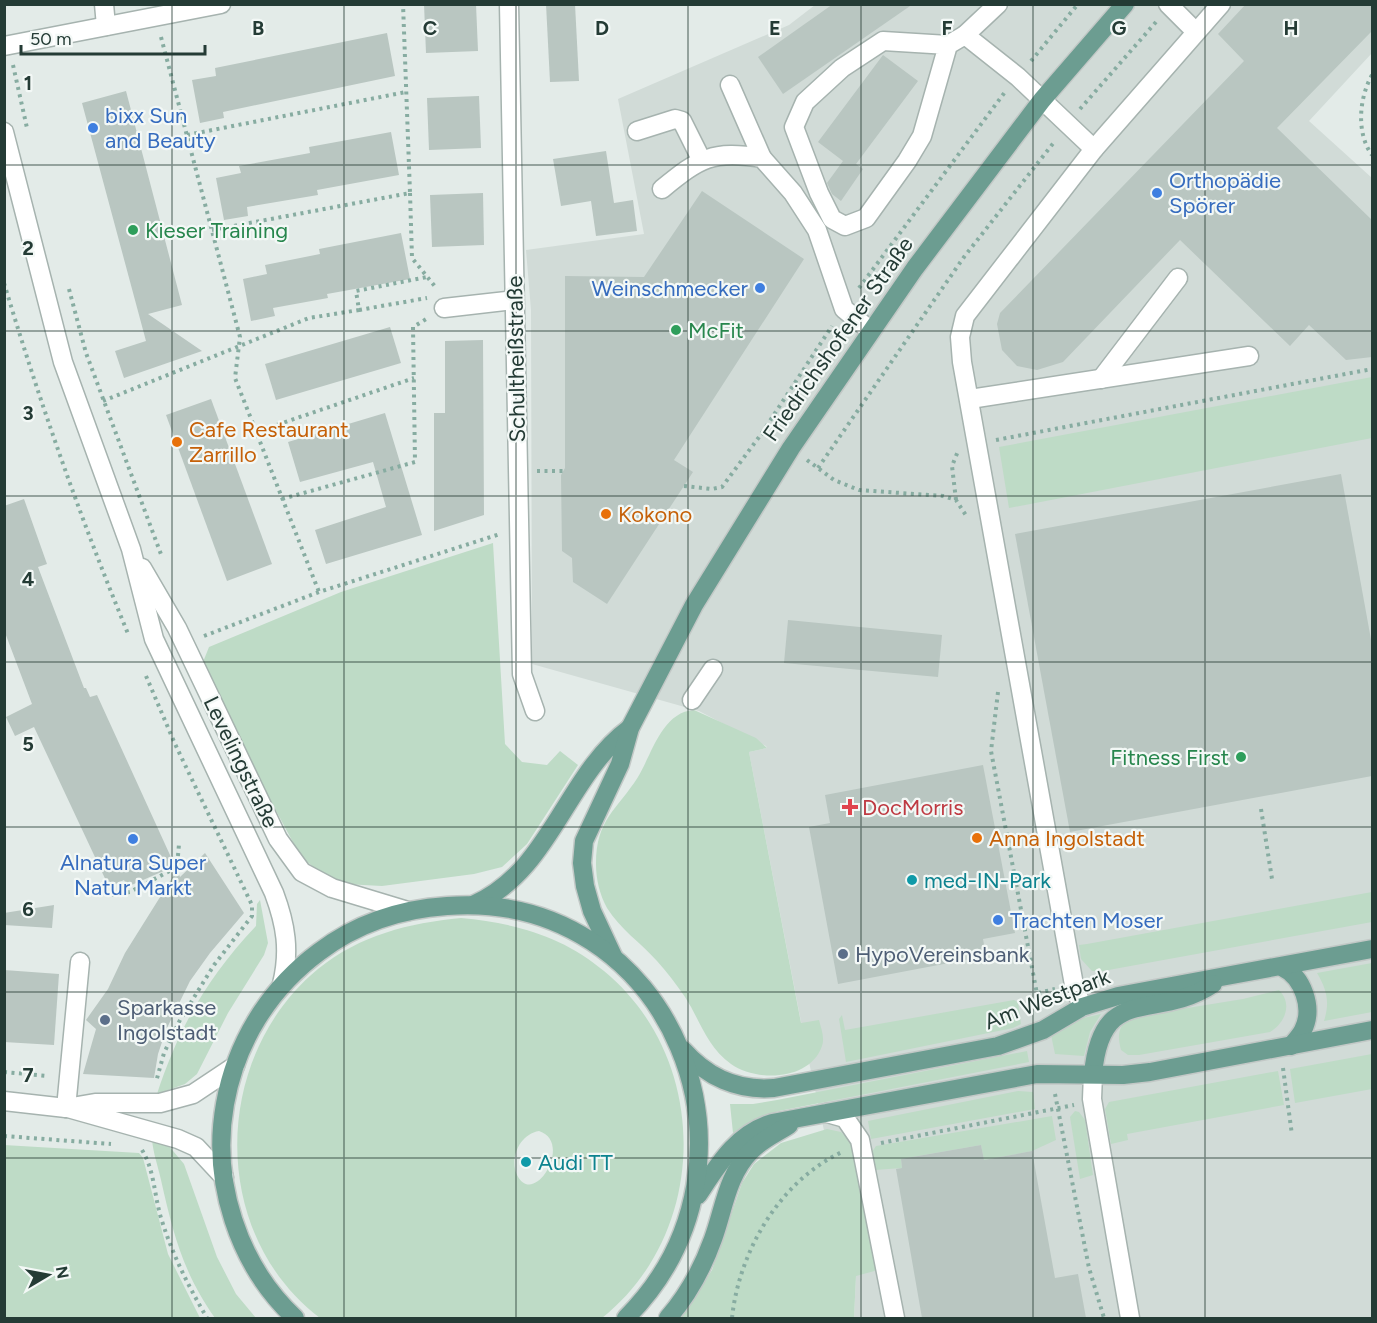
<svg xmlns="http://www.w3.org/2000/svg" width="1377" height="1323" font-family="Figtree,sans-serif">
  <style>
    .built { fill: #d1dbd7 }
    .grass { fill: #bedbc6; fill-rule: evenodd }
    .building { fill: #b9c6c1 }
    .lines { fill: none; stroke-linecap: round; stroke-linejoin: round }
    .minor-casing { stroke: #a6b3af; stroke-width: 21 }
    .major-casing { stroke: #c2c8c6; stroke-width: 21 }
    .path { stroke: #87aca1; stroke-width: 4; stroke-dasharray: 3 4.5; stroke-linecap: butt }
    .minor { stroke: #fff; stroke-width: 18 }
    .major { stroke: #6c9d91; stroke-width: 18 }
    .grid { fill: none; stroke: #243b35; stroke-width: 1.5; stroke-opacity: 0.55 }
    .shop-dot { fill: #3f7fe0; stroke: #f3f8f6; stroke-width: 2 }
    .leisure-dot { fill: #2e9e5b; stroke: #f3f8f6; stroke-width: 2 }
    .food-dot { fill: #e8710a; stroke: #f3f8f6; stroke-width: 2 }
    .health-dot { fill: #e0444e; stroke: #f3f8f6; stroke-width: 2 }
    .culture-dot { fill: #0f9aa8; stroke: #f3f8f6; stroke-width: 2 }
    .service-dot { fill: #5c6f8a; stroke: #f3f8f6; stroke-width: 2 }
    .labels { text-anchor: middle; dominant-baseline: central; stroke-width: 4.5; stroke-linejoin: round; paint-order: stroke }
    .shop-label { font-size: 22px; fill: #366cbe; stroke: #f3f8f6; text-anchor: start }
    .leisure-label { font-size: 22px; fill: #27864d; stroke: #f3f8f6; text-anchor: start }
    .street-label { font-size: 22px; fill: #243b35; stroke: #f3f8f6 }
    .food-label { font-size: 22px; fill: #c56008; stroke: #f3f8f6; text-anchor: start }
    .health-label { font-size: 22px; fill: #be3a42; stroke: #f3f8f6; text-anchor: start }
    .culture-label { font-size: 22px; fill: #0d838f; stroke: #f3f8f6; text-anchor: start }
    .service-label { font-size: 22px; fill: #4e5e75; stroke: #f3f8f6; text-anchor: start }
    .grid-label { font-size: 20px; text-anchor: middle; font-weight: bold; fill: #243b35; stroke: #f3f8f6; stroke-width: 4.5; stroke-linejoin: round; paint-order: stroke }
  </style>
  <rect width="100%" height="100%" fill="#e3ebe8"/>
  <polygon class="built" points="815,5 1372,5 1372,53 1309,121 1372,178 1372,1318 854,1318 856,1276 807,1053 749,752 767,748 766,746 699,711 532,664 531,310 526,250 644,234 618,99 789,25"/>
  <g class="grass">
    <polygon points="1372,377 1372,438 1009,508 999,447"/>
    <polygon points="493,543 505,744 522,762 547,765 560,751 578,765 527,844 502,867 474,874 382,886 345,884 321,873 301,857 248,759 203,662 209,647 341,592"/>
    <path d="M694,710L756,738L767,748L749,752L801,1023L819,1020C821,1028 825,1038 822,1046C810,1081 756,1082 731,1064C707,1047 700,1020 685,997C676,984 667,972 657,961C641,943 620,929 607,908C600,895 596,880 596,864C596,819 617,810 638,777C652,754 662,712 694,710Z"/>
    <polygon points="1372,892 1372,922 1103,971 1092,971 1081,959 1079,945 1087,944"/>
    <path d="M260,900L268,943L264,955L228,1013L197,1074L185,1084L157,1094C179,1027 207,978 256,926L257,904Z"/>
    <path d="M461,918C514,923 563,936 604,971C711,1059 710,1232 602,1318H320C208,1233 212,1056 318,969C360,935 409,923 461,918ZM539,1131C574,1142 534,1209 517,1175C509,1158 520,1134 539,1131Z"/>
    <path d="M1372,963V1012L1324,1021C1330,1002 1327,990 1317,973Z"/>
    <path d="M1279,990C1293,1004 1285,1023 1270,1032L1139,1055H1128L1121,1050C1117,1035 1118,1025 1132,1017L1243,999Z"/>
    <polygon points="1014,1000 1018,1002 1021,1024 1013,1028 846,1062 839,1019 842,1015 845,1030"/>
    <polygon points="1101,1014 1090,1032 1084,1056 1055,1054 1051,1035 1079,1019"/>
    <polygon points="1027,1051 1029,1062 779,1111 756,1119 733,1133 730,1104 753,1104 777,1100"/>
    <polygon points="1372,1054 1372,1089 1295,1103 1290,1069"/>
    <polygon points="1278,1071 1284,1105 1127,1134 1128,1140 1111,1144 1105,1109 1109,1102"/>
    <polygon points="1018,1091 1033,1092 1035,1109 871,1139 868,1121"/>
    <polygon points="1075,1111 1079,1112 1085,1120 1093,1175 1080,1179 1070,1117"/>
    <polygon points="1052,1116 1056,1140 1032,1151 984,1160 981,1145 901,1159 902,1168 875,1170 872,1152 876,1146"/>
    <polygon points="827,1129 841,1132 852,1143 878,1270 856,1276 854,1318 680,1318 712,1270 742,1183 754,1164 781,1143"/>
    <path d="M152,1139L168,1145L184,1164L217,1257L236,1294L256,1318H215C183,1273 173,1233 161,1180C158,1166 153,1153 152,1139Z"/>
    <polygon points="4,1145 139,1153 143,1158 168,1254 200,1318 5,1318"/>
  </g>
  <g class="building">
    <polygon points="424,4 476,4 478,51 426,53"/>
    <polygon points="546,4 575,4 579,81 550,82"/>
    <polygon points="833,4 913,4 783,94 758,57"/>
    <polygon points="1246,4 1372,4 1372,31 1277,128 1372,220 1372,357 1346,360 1309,325 1290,346 1180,240 1063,362 1037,370 1017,366 1002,350 997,324 1000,313 1244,61 1218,34"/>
    <polygon points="387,33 395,76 223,112 224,118 200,123 192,80 216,76 215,68"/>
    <polygon points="883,55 918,81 856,164 863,169 841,201 832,194 827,183 843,161 818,142"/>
    <polygon points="126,91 182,305 148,314 202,351 124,378 115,351 146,341 82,103"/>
    <polygon points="479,96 481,148 429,150 427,98"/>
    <polygon points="391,132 399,175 317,190 318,195 247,207 248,216 224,220 216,178 241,173 239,166 310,153 309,147"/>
    <polygon points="606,151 614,203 633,200 637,231 596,236 591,201 561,206 553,159"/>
    <polygon points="702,191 804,259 674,460 693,472 607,604 573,582 572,558 562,551 561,475 565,468 565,276 644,277"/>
    <polygon points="483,193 484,245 432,247 430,195"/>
    <polygon points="401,233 410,279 327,294 328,298 273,308 275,316 251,321 243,279 267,274 265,265 320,254 319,249"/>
    <polygon points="390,327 401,363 276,400 265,364"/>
    <polygon points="483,340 484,515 434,531 434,413 445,413 445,341"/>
    <polygon points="211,399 272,564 227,581 166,415"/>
    <polygon points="385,413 422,535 326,564 315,530 386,507 373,462 300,482 288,442"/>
    <polygon points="1341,474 1372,645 1372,776 1070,832 1015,534"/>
    <polygon points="24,499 47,564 38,567 84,688 86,688 90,697 97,695 175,866 127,887 124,880 109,887 34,727 15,736 6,717 32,704 4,630 4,506"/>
    <polygon points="788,620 942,635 938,677 784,663"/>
    <polygon points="983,765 1015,933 983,939 986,956 838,984 809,827 830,823 825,795"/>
    <polygon points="205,853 244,913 210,953 190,981 166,1030 158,1054 154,1078 83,1074 96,1029 86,1020 108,989 125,953 177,870 180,877"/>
    <polygon points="54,905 52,928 4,925 4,913"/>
    <polygon points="4,970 59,974 54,1045 4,1042"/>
    <polygon points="981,1145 984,1160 1032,1151 1055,1278 1078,1274 1086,1318 922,1318 896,1169 902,1168 901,1159"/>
  </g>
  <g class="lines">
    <defs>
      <g id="minor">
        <polyline points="104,4 106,26"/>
        <polyline points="509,4 522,674 535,711"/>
        <polyline points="1168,4 1195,31"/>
        <polyline points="965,35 998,4"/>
        <polyline points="948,45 883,41 842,68 805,102 794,127 819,193 832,219 845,226 866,218 907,161 922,136 948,45 965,35 1018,77 1094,149 965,316 960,337 962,362 1074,985 1082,1007"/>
        <polyline points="4,46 221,4"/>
        <polyline points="730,85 762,158"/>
        <polyline points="637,131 675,119 682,121 701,159"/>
        <path d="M4,132L63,362L131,549L154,639L274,893C286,925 290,951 282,984"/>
        <polyline points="1094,149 1221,4"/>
        <path d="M662,189C700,158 712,150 762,158L793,193L817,230L844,309L871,331"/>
        <polyline points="444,308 514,300"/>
        <polyline points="1101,379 1178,278"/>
        <polyline points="970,399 1249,356"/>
        <polyline points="142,568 177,628 278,839 302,872 332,888 408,911"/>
        <polyline points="692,700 713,669"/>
        <polyline points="1093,1074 1092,1099 1130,1318"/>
        <polyline points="4,1101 66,1108 95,1103 160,1103 193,1094 235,1066"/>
        <polyline points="66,1108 80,962"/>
        <polyline points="68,1108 178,1139 196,1147 224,1177"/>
        <polyline points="827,1113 845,1118 860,1140 895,1318"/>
      </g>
      <g id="major">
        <path d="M473,905C552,870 565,776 630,728"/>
        <polyline points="613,956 592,911 585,886 582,863 584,841 620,764 630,728 694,605 791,448 915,268 1042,100 1125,4"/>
        <path d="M1282,967C1303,977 1314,1008 1303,1030C1300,1036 1295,1041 1291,1046"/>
        <path d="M683,1050C707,1077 738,1091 774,1088L998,1046L1043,1030L1082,1007L1118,996L1372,949"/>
        <path d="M1093,1074C1102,981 1154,1023 1213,984"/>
        <path d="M698,1195C718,1165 736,1134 772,1123L1037,1074L1123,1075L1150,1072L1372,1030"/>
        <path d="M295,1318C238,1265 211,1181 225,1104C236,1042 269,989 319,952C356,924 400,909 447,906C671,889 782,1162 626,1318"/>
        <path d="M668,1318C687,1296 703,1267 713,1239C724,1209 727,1175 751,1151C761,1140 777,1133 789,1125"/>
      </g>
    </defs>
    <use href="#minor" class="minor-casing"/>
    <use href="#major" class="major-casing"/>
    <g class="path">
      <polyline points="161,37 240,337 235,378 319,592"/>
      <polyline points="1031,61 1078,4"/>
      <polyline points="13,65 27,128"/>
      <path d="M1372,75C1359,98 1356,133 1372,155"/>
      <polyline points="1080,109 1156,22"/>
      <polyline points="187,135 406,92"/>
      <polyline points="410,193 412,258 437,289"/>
      <polyline points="212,230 410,193 403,4"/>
      <path d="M4,283C40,403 81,520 129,636"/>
      <polyline points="859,288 1005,92"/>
      <polyline points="69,289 86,353 162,557"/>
      <polyline points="359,310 427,298"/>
      <polyline points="103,401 309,318 359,310 356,291 427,277"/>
      <polyline points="256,432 414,378"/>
      <polyline points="762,433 832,326"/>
      <polyline points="996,440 1372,369"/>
      <polyline points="807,460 834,480 859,490 943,496 956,500 967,517"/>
      <polyline points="818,468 964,257 1055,141"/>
      <polyline points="537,471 563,471"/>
      <polyline points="684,486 712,489 722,487 762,433 773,439"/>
      <polyline points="282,499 415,462 413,327 428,318"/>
      <polyline points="956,500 952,466 958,451"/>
      <polyline points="204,636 319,592 500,534"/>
      <polyline points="146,676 175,744 252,905 252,916 214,965 180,1020 164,1053 156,1082"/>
      <polyline points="998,692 991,751 1040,1010"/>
      <polyline points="1261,809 1272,879"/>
      <polyline points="112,895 130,892 177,867 179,844"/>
      <polyline points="1038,993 1055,989"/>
      <polyline points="1283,1068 1292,1135"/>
      <polyline points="4,1072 48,1076"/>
      <polyline points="1055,1094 1089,1268 1104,1318"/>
      <polyline points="4,1136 111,1144"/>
      <polyline points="881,1143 1074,1105"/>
      <path d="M142,1150C155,1171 154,1197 162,1221C173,1256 189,1287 207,1318"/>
      <path d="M732,1318C739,1251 780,1181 842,1152"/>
    </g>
    <use href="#minor" class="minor"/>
    <use href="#major" class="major"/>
  </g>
  <path class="grid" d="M172,4V1318M344,4V1318M516,4V1318M688,4V1318M861,4V1318M1033,4V1318M1205,4V1318M4,165H1372M4,331H1372M4,496H1372M4,662H1372M4,827H1372M4,992H1372M4,1158H1372"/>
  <g class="shop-dot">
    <circle cx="93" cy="128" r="6"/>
    <circle cx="1157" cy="193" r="6"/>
    <circle cx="760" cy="288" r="6"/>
    <circle cx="133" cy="839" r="6"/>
    <circle cx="998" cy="920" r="6"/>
  </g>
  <g class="leisure-dot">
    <circle cx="133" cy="230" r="6"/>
    <circle cx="676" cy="330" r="6"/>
    <circle cx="1241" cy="757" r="6"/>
  </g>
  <g class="food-dot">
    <circle cx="177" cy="442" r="6"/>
    <circle cx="606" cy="514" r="6"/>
    <circle cx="977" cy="838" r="6"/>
  </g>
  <path class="health-dot" d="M847 798h6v6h6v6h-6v6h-6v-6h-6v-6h6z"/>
  <g class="culture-dot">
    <circle cx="912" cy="880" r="6"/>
    <circle cx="526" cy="1162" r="6"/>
  </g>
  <g class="service-dot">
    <circle cx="843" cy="954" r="6"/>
    <circle cx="105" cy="1020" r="6"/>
  </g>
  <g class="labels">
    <g class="shop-label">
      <text x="105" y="115">bixx Sun<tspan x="105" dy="25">and Beauty</tspan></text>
      <text x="1169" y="180">Orthopädie<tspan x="1169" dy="25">Spörer</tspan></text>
      <text x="748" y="288" text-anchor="end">Weinschmecker</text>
      <text x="133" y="862" text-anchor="middle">Alnatura Super<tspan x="133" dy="25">Natur Markt</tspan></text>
      <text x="1010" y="920">Trachten Moser</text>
    </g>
    <g class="leisure-label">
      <text x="145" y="230">Kieser Training</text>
      <text x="688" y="330">McFit</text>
      <text x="1229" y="757" text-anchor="end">Fitness First</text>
    </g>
    <g class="street-label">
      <text transform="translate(838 339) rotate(-55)">Friedrichshofener Straße</text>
      <text transform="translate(516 359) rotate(-91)">Schultheißstraße</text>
      <text transform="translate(241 762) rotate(64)">Levelingstraße</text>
      <text transform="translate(1047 999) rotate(-21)">Am Westpark</text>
    </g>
    <g class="food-label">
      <text x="189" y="429">Cafe Restaurant<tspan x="189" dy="25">Zarrillo</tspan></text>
      <text x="618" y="514">Kokono</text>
      <text x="989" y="838">Anna Ingolstadt</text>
    </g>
    <g class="health-label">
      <text x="862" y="807">DocMorris</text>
    </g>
    <g class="culture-label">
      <text x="924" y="880">med-IN-Park</text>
      <text x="538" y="1162">Audi TT</text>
    </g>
    <g class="service-label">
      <text x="855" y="954">HypoVereinsbank</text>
      <text x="117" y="1007">Sparkasse<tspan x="117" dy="25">Ingolstadt</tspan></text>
    </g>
  </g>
  <g class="grid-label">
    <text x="258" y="35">B</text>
    <text x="430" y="35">C</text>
    <text x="602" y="35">D</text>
    <text x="775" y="35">E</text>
    <text x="947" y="35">F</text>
    <text x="1119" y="35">G</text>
    <text x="1291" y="35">H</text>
    <text x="28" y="90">1</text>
    <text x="28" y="255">2</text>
    <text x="28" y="420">3</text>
    <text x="28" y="586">4</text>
    <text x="28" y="751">5</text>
    <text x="28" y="916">6</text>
    <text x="28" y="1082">7</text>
  </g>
  <rect width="1377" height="1323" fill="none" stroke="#243b35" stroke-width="12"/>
  <g transform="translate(48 1275) rotate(80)" stroke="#f3f8f6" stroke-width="4.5" paint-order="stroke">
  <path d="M0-4.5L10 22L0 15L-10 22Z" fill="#243b35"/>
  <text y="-9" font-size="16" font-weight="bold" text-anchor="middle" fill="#243b35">N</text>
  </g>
  <path d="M21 45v9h184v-9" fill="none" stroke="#243b35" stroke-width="3"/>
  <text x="30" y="45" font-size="18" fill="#243b35" stroke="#f3f8f6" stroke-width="4.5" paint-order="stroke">50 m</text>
</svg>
